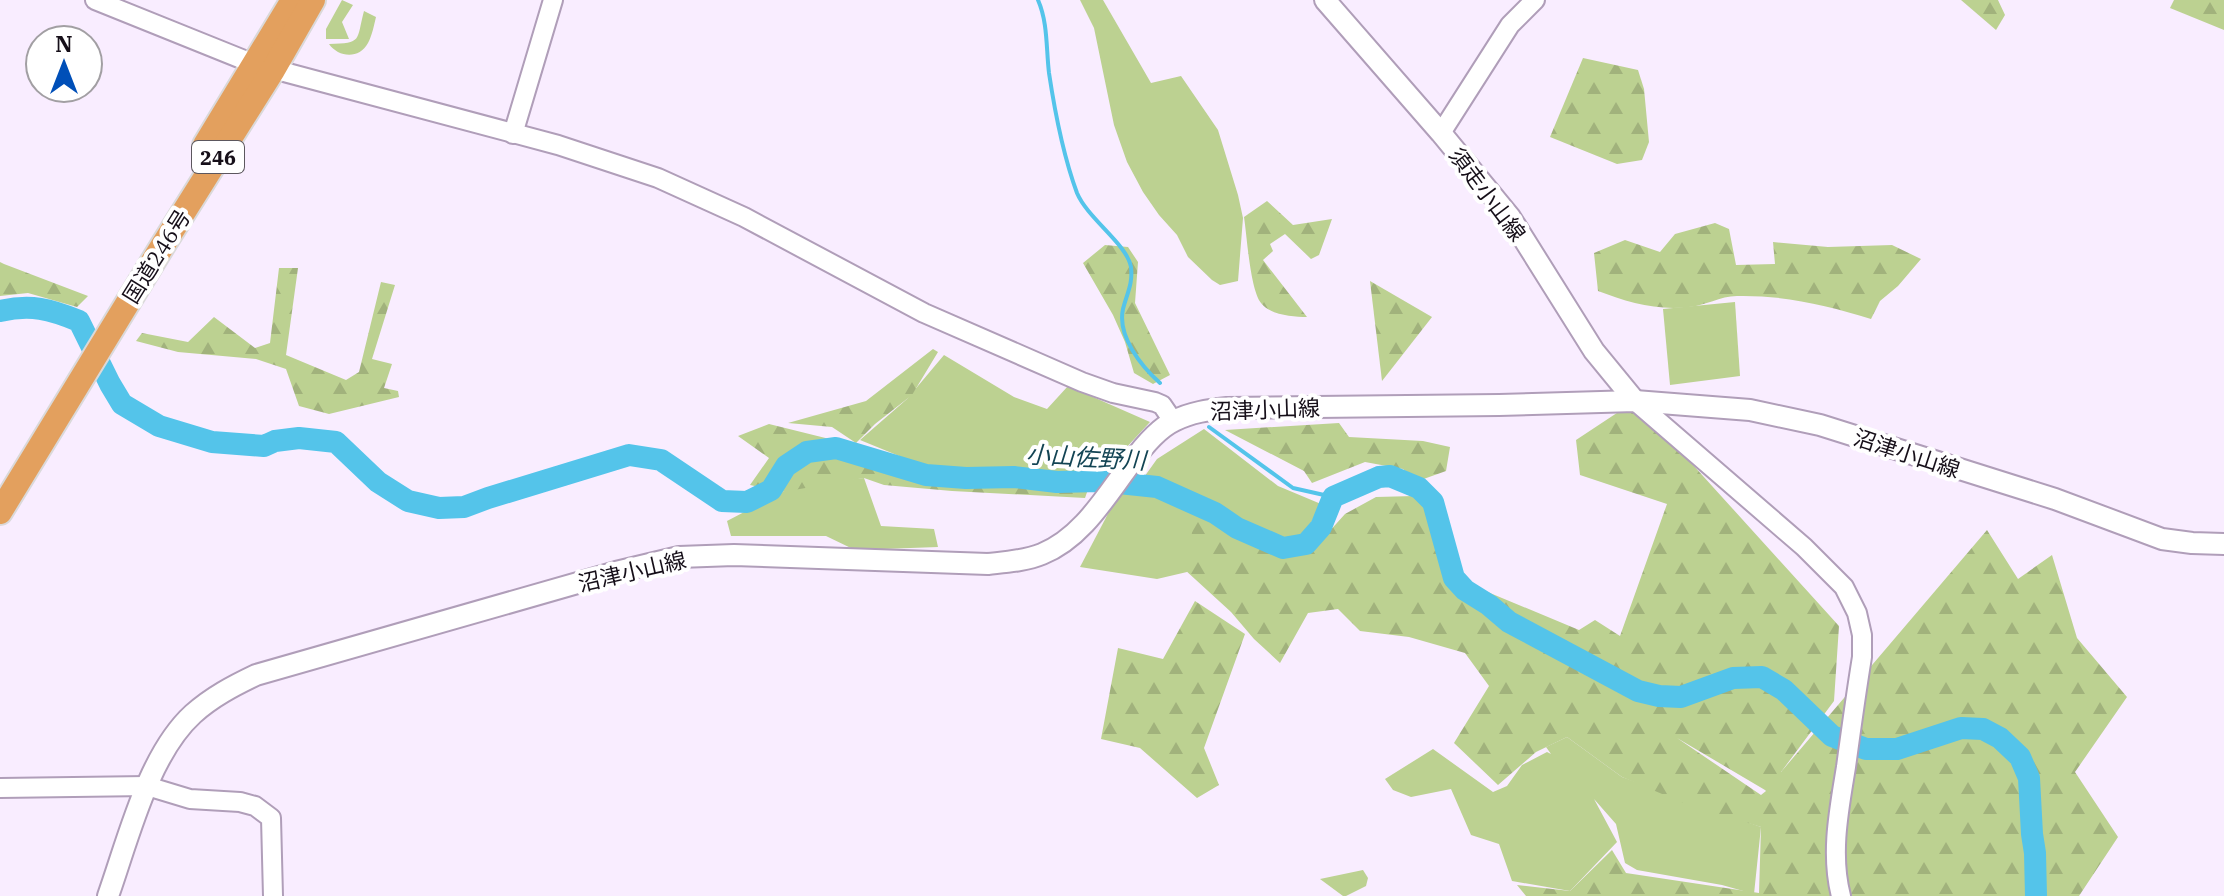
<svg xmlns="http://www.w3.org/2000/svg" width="2224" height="896" font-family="'IBM Plex Serif','Noto Sans JP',serif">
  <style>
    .green { fill: #bcd191 }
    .forest { fill: url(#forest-firs); fill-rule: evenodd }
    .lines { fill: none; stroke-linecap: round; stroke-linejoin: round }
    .stream { stroke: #54c4ea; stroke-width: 4 }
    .river { stroke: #54c4ea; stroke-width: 22 }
    .tertiary-casing { stroke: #b09eb9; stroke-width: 22 }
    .secondary-casing { stroke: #b09eb9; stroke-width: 24 }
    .trunk-casing { stroke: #dad9da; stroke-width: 28 }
    .tertiary { stroke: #fff; stroke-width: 18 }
    .secondary { stroke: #fff; stroke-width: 20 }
    .trunk { stroke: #e3a05e; stroke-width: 24 }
    .labels { text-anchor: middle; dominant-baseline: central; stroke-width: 8; stroke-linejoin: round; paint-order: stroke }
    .shield { fill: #fff; stroke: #5c575e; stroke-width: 2 }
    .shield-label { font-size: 20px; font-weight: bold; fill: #160f19 }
    .street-label { font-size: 22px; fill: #160f19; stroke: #fff }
    .water-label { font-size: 24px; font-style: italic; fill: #134454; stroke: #fff }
  </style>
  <defs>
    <pattern id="forest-firs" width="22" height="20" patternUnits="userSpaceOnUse" patternTransform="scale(2)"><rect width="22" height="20" fill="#bcd191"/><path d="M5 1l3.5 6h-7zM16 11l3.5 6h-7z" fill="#a1b27c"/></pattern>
  </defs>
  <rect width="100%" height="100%" fill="#f9edff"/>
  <g class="green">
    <polygon points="342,0 353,5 342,22 349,39 326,39 326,29"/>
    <polygon points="1080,0 1103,0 1151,83 1181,76 1218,130 1238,195 1243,218 1238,281 1220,285 1212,280 1188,257 1177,235 1159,215 1143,192 1127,162 1114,125 1094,28"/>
    <path d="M364,11L376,17C374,25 372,36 368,43C359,60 338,57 329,44C363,43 356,41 364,11Z"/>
    <polygon points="1735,302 1740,376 1670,385 1663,309"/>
    <polygon points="944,355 1014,397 1047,409 1068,386 1150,422 1100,476 931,469 860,440 907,399"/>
    <polygon points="1204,429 1278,486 1321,504 1303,538 1272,543 1171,484 1142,480 1157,459"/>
    <polygon points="864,478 881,526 934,529 938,547 855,550 826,536 731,536 727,521 796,485"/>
    <polygon points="1157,487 1198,505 1187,572 1157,579 1080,567 1121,489"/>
    <polygon points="1567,737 1622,777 1761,827 1754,894 1722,885 1637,870 1625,863 1616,824 1594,799 1617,842 1570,891 1512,881 1499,844 1471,835 1451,789 1411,797 1393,790 1385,779 1433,749 1493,792 1507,786 1522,765 1547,752 1551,754 1546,747"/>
    <polygon points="1363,870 1368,878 1366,886 1346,896 1343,896 1320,879"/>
  </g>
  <g class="forest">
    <polygon points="1961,0 1998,0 2005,15 1996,30"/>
    <polygon points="2174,0 2224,0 2224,30 2170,8"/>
    <polygon points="1583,58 1638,70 1644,89 1649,142 1642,160 1617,164 1550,137"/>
    <path d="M1267,201L1293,225L1332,219L1319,255L1311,259L1285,234L1270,244L1273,251L1263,260L1307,317C1293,317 1270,315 1261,303C1250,289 1247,236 1244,217Z"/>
    <path d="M1715,223L1729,229L1736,265L1775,264L1773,242L1828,247L1892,245L1921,259L1898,286L1880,301L1871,319C1827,305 1783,295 1737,296C1720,296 1705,306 1689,307C1657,311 1627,302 1598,291L1594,253L1625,240L1660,252L1675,234Z"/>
    <polygon points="1105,245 1128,247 1138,262 1135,303 1170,375 1153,384 1134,373 1125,342 1113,315 1083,263"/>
    <polygon points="0,262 4,264 88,296 77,307 28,293 0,296"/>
    <polygon points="279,268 298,268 286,355 346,380 359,372 381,282 395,285 372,359 392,364 384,388 398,391 399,397 329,414 299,406 286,369 256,359 178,352 136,341 142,333 188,342 214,317 255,348 270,343"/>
    <polygon points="1370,281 1432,317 1382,381"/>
    <polygon points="933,349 938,352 912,395 875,424 856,443 832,427 788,423 866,401"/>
    <path d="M1635,401L1839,626L1834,701L1781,772L1987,530L2018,579L2052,555L2077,638L2127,697L2075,772L2118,837L2079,896H1526L1517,885L1570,891L1612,850L1626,873L1759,893L1761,827L1681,802L1622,777L1567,737L1536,752L1498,785L1454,743L1489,686L1465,653L1409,637L1360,631L1338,609L1308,613L1280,663L1254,639L1231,612L1184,569L1198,505L1270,548L1295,554L1318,544L1345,514L1376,497L1414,496L1437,518L1454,578L1579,630L1595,620L1620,636L1667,504L1580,475L1576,440ZM1677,738L1765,790L1766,791L1761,795Z"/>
    <polygon points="1339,423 1349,437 1423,441 1450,447 1446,471 1418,481 1403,469 1365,462 1312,483 1304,471 1225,430"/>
    <polygon points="769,424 882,452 935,468 1092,478 1085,498 952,491 884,485 864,478 782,492 750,485 769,458 738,436"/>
    <polygon points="1195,601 1245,634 1204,748 1219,785 1197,798 1140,748 1101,739 1118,648 1163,659"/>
  </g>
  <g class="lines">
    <g class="stream">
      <path d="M1038,0C1048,23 1046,48 1049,73C1055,113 1063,155 1077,193C1088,219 1127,244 1131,267C1133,284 1127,293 1123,309C1117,336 1141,366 1160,383"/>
      <polyline points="1209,427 1293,488 1333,497"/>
    </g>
    <path class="river" d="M0,311C31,304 50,309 79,321L110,384L122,404L159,426L212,442L264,446L275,441L299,438L336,442L378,482L408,501L439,508L464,507L488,498L629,455L661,460L722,501L747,502L771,490L786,466L807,452L836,448L926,475L966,478L1014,477L1057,482L1100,481L1157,487L1215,513L1237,528L1283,548L1306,544L1321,527L1333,497L1379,477L1390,476L1419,488L1433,502L1454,578L1465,590L1489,605L1509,622L1638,691L1659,696L1681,697L1733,678L1762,677L1784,690L1832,736L1866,749H1897L1961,728L1983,729L2000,738L2020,757L2029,778L2032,834L2035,853L2036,896"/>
    <defs>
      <g id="tertiary">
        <polyline points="95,0 254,64 558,145 658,178 744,217 924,313 1082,382 1113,393 1155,402 1162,405 1173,421"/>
        <polyline points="1441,133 1510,25 1535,0"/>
        <polyline points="513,134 553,0"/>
        <path d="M1635,401L1804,547L1844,587L1857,613L1862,635V657C1856,694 1851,730 1846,767C1839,810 1830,854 1841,896"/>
        <polyline points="0,788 147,786 190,799 240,802 255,806 271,818 273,896"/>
      </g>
      <g id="secondary">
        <polyline points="1325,0 1441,133 1510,217 1594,351 1635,401"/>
        <path d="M108,896C128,840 148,755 193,714C212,697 233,686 256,675L616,572L679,557L734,555L988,564C1006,562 1025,561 1042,554C1082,538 1106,496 1131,463C1142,448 1157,429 1174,421C1191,412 1209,410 1227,408L1499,405L1635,401L1750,410L1820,425L2055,499L2162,539L2192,543L2224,544"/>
      </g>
      <g id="trunk">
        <polyline points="205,145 293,0"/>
        <polyline points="0,512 163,245 273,70 313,0"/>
      </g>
    </defs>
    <use href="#tertiary" class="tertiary-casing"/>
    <use href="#secondary" class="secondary-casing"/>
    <use href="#trunk" class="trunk-casing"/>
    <use href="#tertiary" class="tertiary"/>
    <use href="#secondary" class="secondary"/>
    <use href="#trunk" class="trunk"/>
  </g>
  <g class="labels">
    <rect class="shield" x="192" y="141" width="52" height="32" rx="6"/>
    <g class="shield-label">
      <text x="218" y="157">246</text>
    </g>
    <g class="street-label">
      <text transform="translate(1488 194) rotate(53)">須走小山線</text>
      <text transform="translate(156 256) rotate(-58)">国道246号</text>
      <text transform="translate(1265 409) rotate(-2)">沼津小山線</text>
      <text transform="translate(1907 453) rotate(18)">沼津小山線</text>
      <text transform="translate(632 571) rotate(-13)">沼津小山線</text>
    </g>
    <g class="water-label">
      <text transform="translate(1086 457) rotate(3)">小山佐野川</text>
    </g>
  </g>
  <g transform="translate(64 64)"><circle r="38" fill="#ffffff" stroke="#a29fa3" stroke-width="2"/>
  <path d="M0-6L14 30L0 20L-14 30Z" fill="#004fb8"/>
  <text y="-12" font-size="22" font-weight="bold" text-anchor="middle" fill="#160f19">N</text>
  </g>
</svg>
